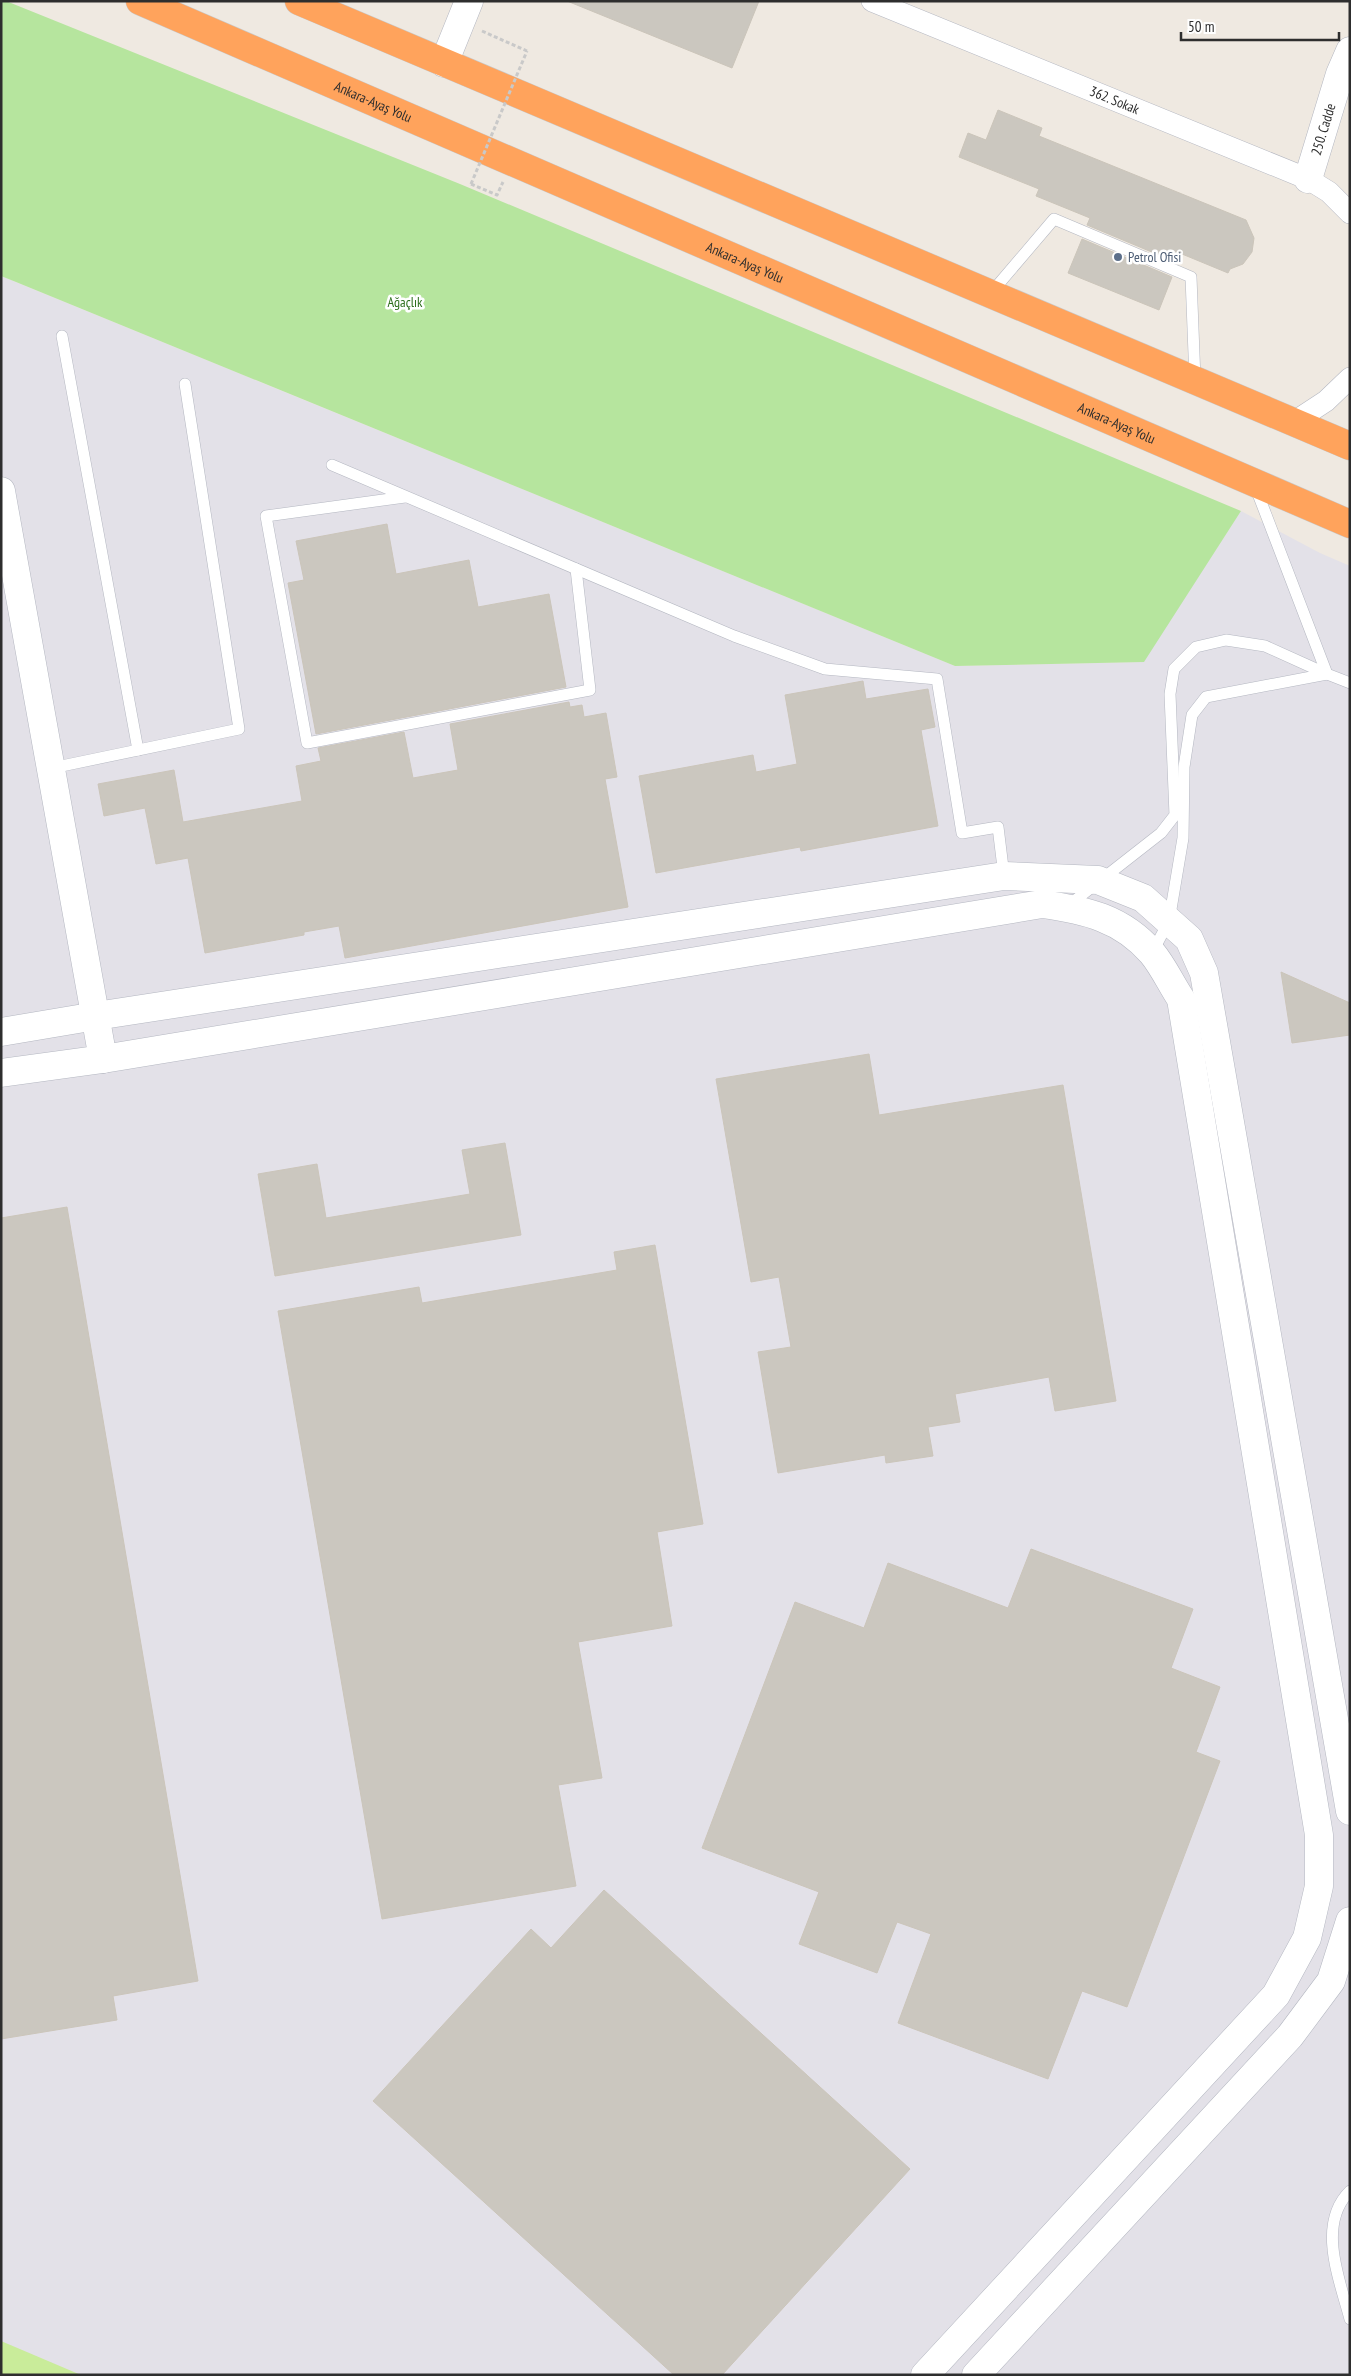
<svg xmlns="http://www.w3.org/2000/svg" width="1351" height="2376" font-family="'PT Sans Narrow',sans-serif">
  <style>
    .industrial { fill: #e3e1e8 }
    .green { fill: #b6e59e }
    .pitch { fill: #c9ec9a }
    .building { fill: #cbc7bf; stroke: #cbc5ba }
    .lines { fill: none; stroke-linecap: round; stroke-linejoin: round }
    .lane-casing { stroke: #b4b7c1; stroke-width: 12 }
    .street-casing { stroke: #b4b7c1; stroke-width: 22 }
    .secondary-casing { stroke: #b4b7c1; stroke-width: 29 }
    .highway-casing { stroke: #c9c9c9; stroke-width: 29 }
    .path { stroke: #c9c9c9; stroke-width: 3; stroke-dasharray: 4 2.5; stroke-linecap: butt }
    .lane { stroke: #fff; stroke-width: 11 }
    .street { stroke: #fff; stroke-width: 21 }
    .secondary { stroke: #fff; stroke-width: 28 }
    .highway { stroke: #ffa35c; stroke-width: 28 }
    .path-bridge { stroke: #c9c9c9; stroke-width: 3; stroke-dasharray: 4 2.5; stroke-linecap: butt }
    .service-dot { fill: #5c6f8a; stroke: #fff; stroke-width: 2 }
    .labels { text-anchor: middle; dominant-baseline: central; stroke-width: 5; stroke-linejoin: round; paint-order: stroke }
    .street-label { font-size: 14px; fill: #2e2e2e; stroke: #fff }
    .service-label { font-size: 14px; fill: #4e5e75; stroke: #fff; text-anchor: start }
    .park-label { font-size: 14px; fill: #2c6e1b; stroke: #fff }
  </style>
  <rect width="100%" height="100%" fill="#efe9e1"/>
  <polygon class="industrial" points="1,276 955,666 1143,662 1241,511 1320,553 1350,566 1350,2375 1,2375"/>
  <polygon class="green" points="1,1 6,1 460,184 1241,511 1144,662 955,666 16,282 1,276"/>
  <polygon class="pitch" points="1,2341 81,2375 1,2375"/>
  <g class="building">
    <polygon points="567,1 759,1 732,68"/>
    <polygon points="998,110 1042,128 1039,136 1246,220 1254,238 1252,252 1243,264 1230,269 1228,273 1182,254 1178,263 1087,225 1090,218 1036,196 1039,189 959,157 968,133 986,140"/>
    <polygon points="1082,239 1172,277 1159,310 1068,273"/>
    <polygon points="387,524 396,574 469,560 478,607 549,594 566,687 316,734 288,583 304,580 296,541"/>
    <polygon points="863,681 866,699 928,689 935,727 921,730 938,826 801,851 800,847 656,873 639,776 753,755 756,772 797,764 785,695"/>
    <polygon points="569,702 570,707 582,705 584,717 606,713 617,777 605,779 628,907 345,958 339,926 304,932 304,935 205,953 188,858 156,864 145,808 104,816 98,784 174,770 183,822 302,801 296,766 321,761 318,748 404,732 413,778 458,770 450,724"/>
    <polygon points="1281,972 1350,1003 1350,1035 1292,1043"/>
    <polygon points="869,1054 879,1115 1063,1085 1116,1401 1055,1411 1049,1377 955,1394 960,1422 928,1427 933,1456 886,1463 885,1455 778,1473 758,1352 791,1347 779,1277 751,1282 716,1079"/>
    <polygon points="505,1143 521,1235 275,1276 258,1174 317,1164 326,1218 470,1194 462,1150"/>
    <polygon points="67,1207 198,1981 113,1996 117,2020 1,2039 1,1218"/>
    <polygon points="655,1245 703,1524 657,1532 672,1626 578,1642 602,1778 558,1785 576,1886 382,1919 278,1311 419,1287 422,1303 617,1270 614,1252"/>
    <polygon points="1031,1549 1193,1609 1171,1668 1220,1687 1196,1752 1220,1761 1127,2007 1082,1991 1048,2079 898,2023 931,1934 897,1922 877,1973 799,1944 819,1892 702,1848 795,1602 864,1628 888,1563 1008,1608"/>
    <polygon points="604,1890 910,2169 722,2375 674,2375 373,2101 531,1929 551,1948"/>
  </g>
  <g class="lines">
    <defs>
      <g id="lane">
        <polyline points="991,293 1054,219 1191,277 1195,380"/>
        <polyline points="62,336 138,750"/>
        <polyline points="332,465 734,636 825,669 937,679 962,833 998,827 1004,876"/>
        <polyline points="1255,486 1327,674 1350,683"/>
        <polyline points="405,497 266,516 307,743 590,690 576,569"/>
        <polyline points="52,768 239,729 185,384"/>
        <polyline points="1069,905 1161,833 1175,815 1170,694 1174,669 1196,647 1226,640 1265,646 1327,674"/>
        <polyline points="1152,953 1169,921 1183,838 1184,767 1192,715 1206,697 1327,674"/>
        <path d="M1350,2191C1316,2224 1340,2281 1350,2319"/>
      </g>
      <g id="street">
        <path id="s1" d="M872,1L1308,179L1329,192L1350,213"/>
        <polyline points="1294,422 1326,401 1350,378"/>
      </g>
      <g id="secondary">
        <polyline points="444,63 469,1"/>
        <path id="s2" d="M1308,179L1340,74L1350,51"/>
        <polyline points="1,491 103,1059"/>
        <polyline points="1,1032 96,1016 1004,876 1098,880 1143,898 1189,939 1204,973 1350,1811"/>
        <path d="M1,1073L103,1059L1042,904C1085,910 1122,918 1152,953C1163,966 1171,984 1181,999L1319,1835V1886L1307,1938L1276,1995L925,2375"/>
        <polyline points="976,2375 1290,2036 1331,1981 1350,1921"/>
      </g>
      <g id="highway">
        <path id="s3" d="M140,1L1350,524"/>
        <polyline points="299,1 1350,446"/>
      </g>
    </defs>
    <use href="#lane" class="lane-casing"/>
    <use href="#street" class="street-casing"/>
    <use href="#secondary" class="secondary-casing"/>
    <use href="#highway" class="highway-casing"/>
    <g class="path">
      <polyline points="482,31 527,51"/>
      <polyline points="471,184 497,195 503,182"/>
    </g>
    <use href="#lane" class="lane"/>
    <use href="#street" class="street"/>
    <use href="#secondary" class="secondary"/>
    <use href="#highway" class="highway"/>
    <polyline class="path-bridge" points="471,184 527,51"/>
  </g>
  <circle class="service-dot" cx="1118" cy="257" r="5"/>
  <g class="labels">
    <g class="street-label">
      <text stroke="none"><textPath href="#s1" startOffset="262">362. Sokak</textPath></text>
      <text stroke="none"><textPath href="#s3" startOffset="254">Ankara-Ayaş Yolu</textPath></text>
      <text stroke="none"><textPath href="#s2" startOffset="52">250. Cadde</textPath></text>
      <text stroke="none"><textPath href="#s3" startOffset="659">Ankara-Ayaş Yolu</textPath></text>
      <text stroke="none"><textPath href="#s3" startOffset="1064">Ankara-Ayaş Yolu</textPath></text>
    </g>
    <g class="service-label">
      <text x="1128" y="257">Petrol Ofisi</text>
    </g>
    <g class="park-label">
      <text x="405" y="302">Ağaçlık</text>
    </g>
  </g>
  <rect width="1351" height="2376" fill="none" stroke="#2e2e2e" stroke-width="5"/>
  <path d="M1181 32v8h158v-8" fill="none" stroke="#2e2e2e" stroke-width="2.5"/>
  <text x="1188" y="32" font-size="15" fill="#2e2e2e" stroke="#ffffff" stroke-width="4" paint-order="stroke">50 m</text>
</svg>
